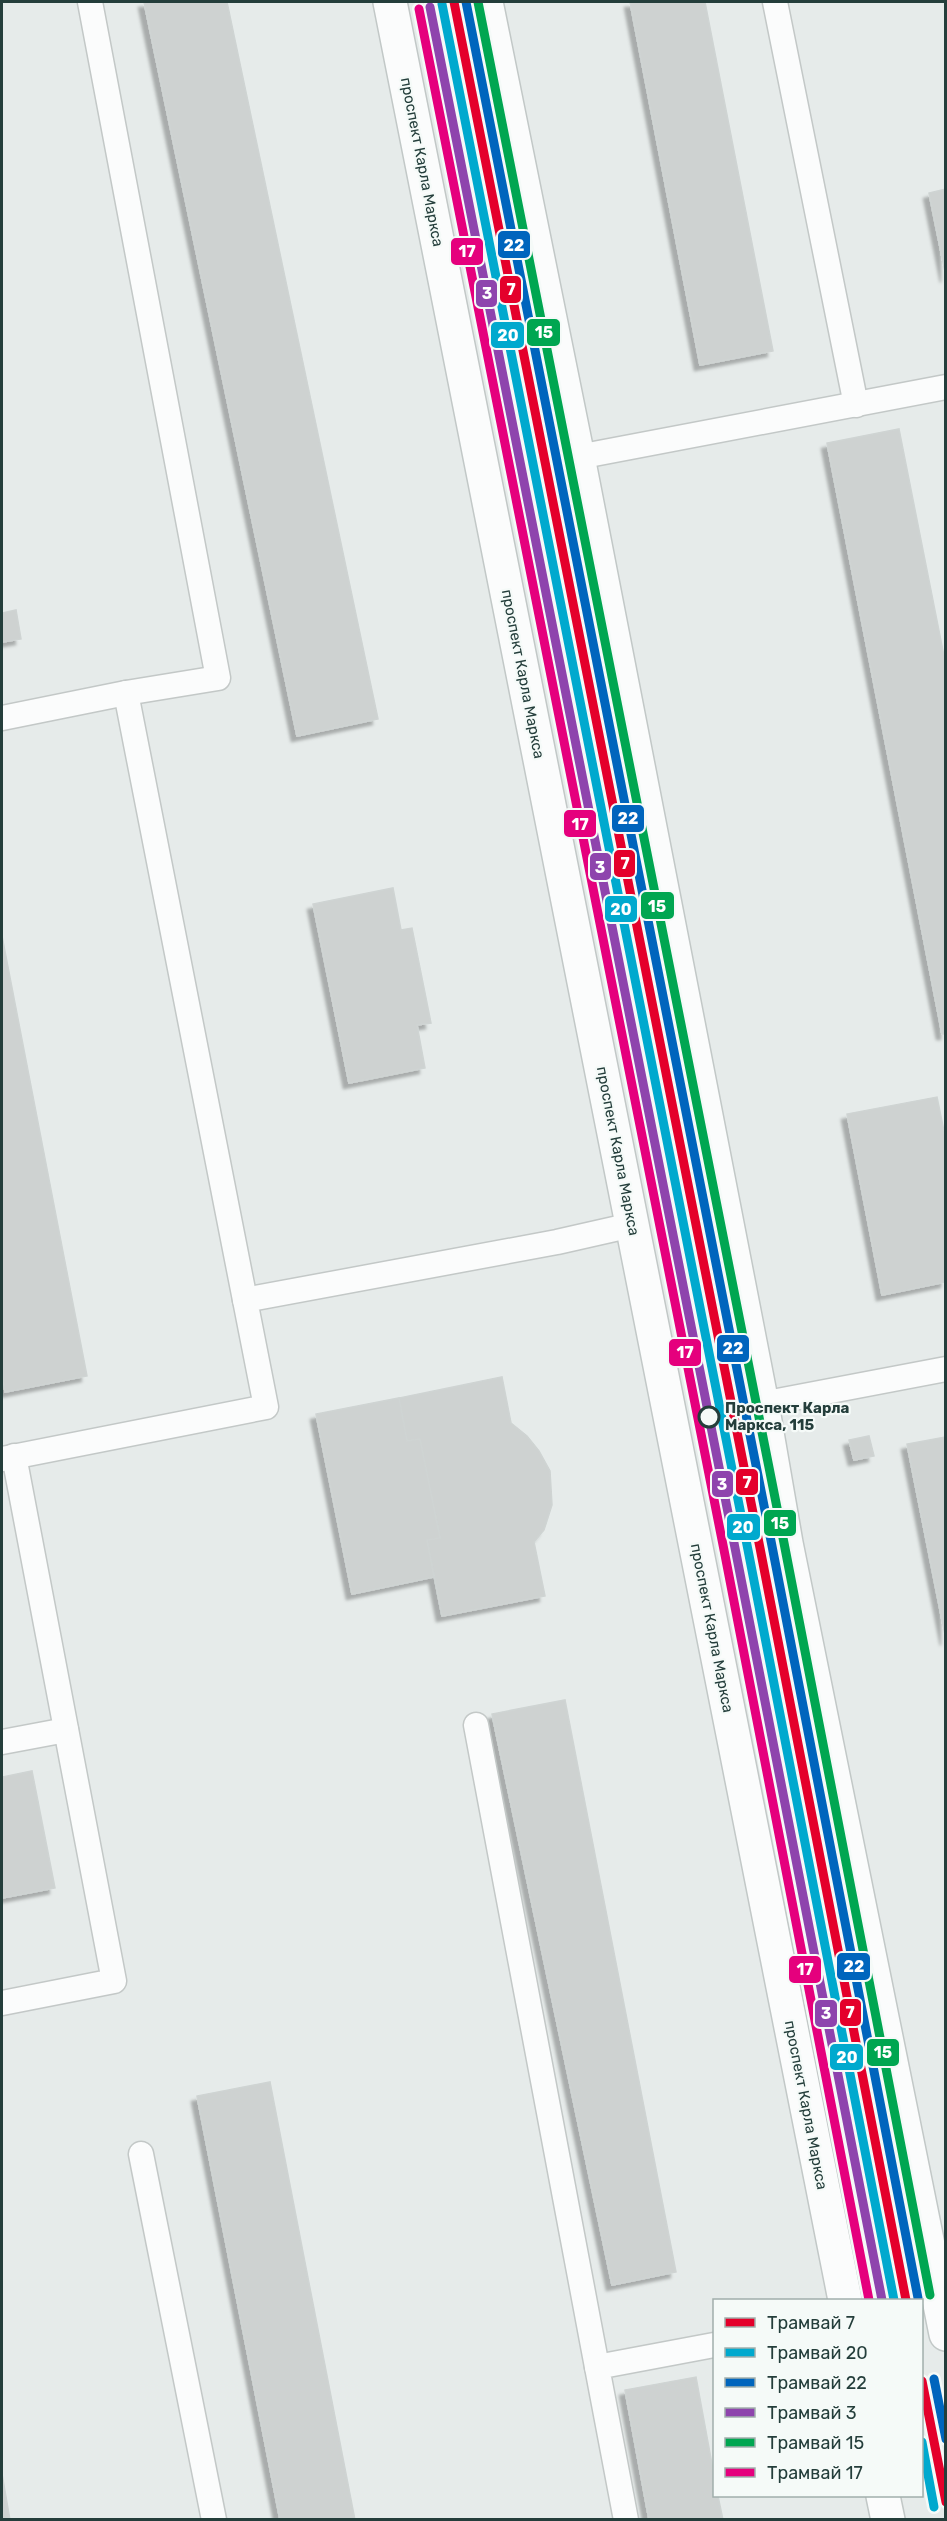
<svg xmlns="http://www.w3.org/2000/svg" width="947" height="2521" font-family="Rubik,sans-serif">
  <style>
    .building { fill: #ced2d1; stroke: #cfd4d3; stroke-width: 1.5; filter: url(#shadow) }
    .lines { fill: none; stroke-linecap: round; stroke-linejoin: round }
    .lane-casing { stroke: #c3c8c7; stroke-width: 27 }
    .secondary-casing { stroke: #c2c8c7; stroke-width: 36 }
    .lane { stroke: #fbfcfc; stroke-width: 24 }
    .secondary { stroke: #fbfcfc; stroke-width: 33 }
    .tram-1-casing { stroke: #f5faf8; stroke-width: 14 }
    .tram-2-casing { stroke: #f5faf8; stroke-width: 14 }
    .tram-3-casing { stroke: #f5faf8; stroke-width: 14 }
    .tram-4-casing { stroke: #f5faf8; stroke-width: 14 }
    .tram-5-casing { stroke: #f5faf8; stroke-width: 14 }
    .tram-6-casing { stroke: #f5faf8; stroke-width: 14 }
    .tram-1 { stroke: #e4002b; stroke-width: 9 }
    .tram-2 { stroke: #00a9ce; stroke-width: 9 }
    .tram-3 { stroke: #0065bd; stroke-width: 9 }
    .tram-4 { stroke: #8e44ad; stroke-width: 9 }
    .tram-5 { stroke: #00a651; stroke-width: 9 }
    .tram-6 { stroke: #e5007d; stroke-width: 9 }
    .stop-dot { fill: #f5faf8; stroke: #243e3b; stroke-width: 3 }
    .labels { text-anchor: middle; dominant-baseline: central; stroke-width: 4.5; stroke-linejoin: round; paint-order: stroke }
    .street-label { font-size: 15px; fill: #243e3b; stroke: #f5faf8 }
    .stop-label { font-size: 15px; font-weight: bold; fill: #243e3b; stroke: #f5faf8; text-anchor: start }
    .line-badge { stroke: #f5faf8; stroke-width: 2 }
    .badge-label { font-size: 16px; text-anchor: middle; font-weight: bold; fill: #fff }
  </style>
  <defs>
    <filter id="shadow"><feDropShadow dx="-5.5" dy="5.5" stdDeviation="1.5" flood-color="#0004"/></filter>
  </defs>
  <rect width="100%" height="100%" fill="#e6ebea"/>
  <g class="building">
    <polygon points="144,2 227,2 378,719 297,736"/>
    <polygon points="630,2 705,2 773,351 700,365"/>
    <polygon points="946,189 946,277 929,193"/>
    <polygon points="899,429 946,666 946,1034 942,1034 827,443"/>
    <polygon points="16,610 21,639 2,642 2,613"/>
    <polygon points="393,888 401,930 412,928 431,1023 417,1025 425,1068 349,1083 313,904"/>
    <polygon points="2,936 87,1376 5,1392 2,1374"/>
    <polygon points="937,1097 946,1141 946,1282 882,1295 847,1114"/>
    <polygon points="502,1377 511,1423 527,1436 539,1451 550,1471 552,1505 544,1530 534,1542 545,1596 442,1616 427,1540 440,1538 420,1439 407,1441 399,1398"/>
    <polygon points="399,1398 407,1441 420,1439 440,1538 427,1540 434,1577 352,1594 316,1414"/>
    <polygon points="869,1436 874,1456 854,1460 849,1440"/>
    <polygon points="946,1437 946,1640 907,1444"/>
    <polygon points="565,1700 676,2272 612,2285 492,1714"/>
    <polygon points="32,1771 55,1888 2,1898 2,1777"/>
    <polygon points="270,2082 355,2520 280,2520 197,2096"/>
    <polygon points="696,2377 714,2475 714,2496 718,2496 723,2520 649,2520 625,2390"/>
    <polygon points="2,2474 10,2520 2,2520"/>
  </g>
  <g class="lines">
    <defs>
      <g id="lane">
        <polyline points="775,2 856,405"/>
        <polyline points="578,457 946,387"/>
        <polyline points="126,693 245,1300"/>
        <polyline points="2,718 126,693 218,678 90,2"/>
        <polyline points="762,1404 946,1369"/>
        <polyline points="2,1459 266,1407 245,1300 557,1242 632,1225"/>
        <polyline points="476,1725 597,2367"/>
        <polyline points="2,1742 66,1730"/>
        <polyline points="2,2003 114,1981 14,1456"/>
        <polyline points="141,2154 214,2520"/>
        <polyline points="626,2520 597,2367 714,2345"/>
      </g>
      <g id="secondary">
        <polyline points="390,2 845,2300"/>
        <polyline points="486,2 578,457 762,1404 786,1543 946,2334"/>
        <polyline points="883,2496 888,2520"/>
      </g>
    </defs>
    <use href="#lane" class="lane-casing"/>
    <use href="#secondary" class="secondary-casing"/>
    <use href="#lane" class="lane"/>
    <use href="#secondary" class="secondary"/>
    <defs>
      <g id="tram-1">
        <polyline points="454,2 760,1548 906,2300"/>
        <polyline points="922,2381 946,2502"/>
      </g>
      <g id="tram-2">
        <polyline points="442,4 748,1550 894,2300"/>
        <polyline points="922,2442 934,2507"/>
      </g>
      <g id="tram-3">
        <polyline points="466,2 772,1546 918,2298"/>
        <polyline points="934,2379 946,2439"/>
      </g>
      <polyline id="tram-4" points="430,7 736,1553 882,2300"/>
      <polyline id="tram-5" points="478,2 784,1543 930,2295"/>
      <polyline id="tram-6" points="419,9 725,1555 869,2300"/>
    </defs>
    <use href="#tram-1" class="tram-1-casing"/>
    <use href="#tram-2" class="tram-2-casing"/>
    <use href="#tram-3" class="tram-3-casing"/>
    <use href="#tram-4" class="tram-4-casing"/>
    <use href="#tram-5" class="tram-5-casing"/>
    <use href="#tram-6" class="tram-6-casing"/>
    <use href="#tram-1" class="tram-1"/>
    <use href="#tram-2" class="tram-2"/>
    <use href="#tram-3" class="tram-3"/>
    <use href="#tram-4" class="tram-4"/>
    <use href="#tram-5" class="tram-5"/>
    <use href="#tram-6" class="tram-6"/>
  </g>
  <circle class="stop-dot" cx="709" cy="1417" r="10"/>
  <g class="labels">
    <g class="street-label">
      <text transform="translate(422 162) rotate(79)">проспект Карла Маркса</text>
      <text transform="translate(523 674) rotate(79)">проспект Карла Маркса</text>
      <text transform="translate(618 1151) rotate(79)">проспект Карла Маркса</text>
      <text transform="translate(712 1628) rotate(79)">проспект Карла Маркса</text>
      <text transform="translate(806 2105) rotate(79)">проспект Карла Маркса</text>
    </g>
    <g class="stop-label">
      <text x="725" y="1408">Проспект Карла<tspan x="725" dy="17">Маркса, 115</tspan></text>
    </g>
  </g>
  <g class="line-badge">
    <rect x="497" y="230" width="34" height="29" rx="6" fill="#0065bd"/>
    <rect x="450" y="237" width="34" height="29" rx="6" fill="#e5007d"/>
    <rect x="499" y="275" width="23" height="29" rx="6" fill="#e4002b"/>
    <rect x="475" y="279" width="23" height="29" rx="6" fill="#8e44ad"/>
    <rect x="526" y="318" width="35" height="29" rx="6" fill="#00a651"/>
    <rect x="490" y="321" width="35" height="28" rx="6" fill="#00a9ce"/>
    <rect x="611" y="804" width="34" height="29" rx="6" fill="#0065bd"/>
    <rect x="563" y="809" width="34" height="29" rx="6" fill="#e5007d"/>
    <rect x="613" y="849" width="23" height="29" rx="6" fill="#e4002b"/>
    <rect x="589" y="852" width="23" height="29" rx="6" fill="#8e44ad"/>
    <rect x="640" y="891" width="35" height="29" rx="6" fill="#00a651"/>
    <rect x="604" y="895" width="34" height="28" rx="6" fill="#00a9ce"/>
    <rect x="716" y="1334" width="34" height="29" rx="6" fill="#0065bd"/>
    <rect x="668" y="1338" width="34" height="29" rx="6" fill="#e5007d"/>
    <rect x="735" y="1468" width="24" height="28" rx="6" fill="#e4002b"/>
    <rect x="711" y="1470" width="23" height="28" rx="6" fill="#8e44ad"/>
    <rect x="763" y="1509" width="34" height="28" rx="6" fill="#00a651"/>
    <rect x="726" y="1513" width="35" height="28" rx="6" fill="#00a9ce"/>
    <rect x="836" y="1952" width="35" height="29" rx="6" fill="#0065bd"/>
    <rect x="788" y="1955" width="34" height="29" rx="6" fill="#e5007d"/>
    <rect x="839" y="1998" width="23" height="29" rx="6" fill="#e4002b"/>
    <rect x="814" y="1999" width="24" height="29" rx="6" fill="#8e44ad"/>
    <rect x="866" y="2038" width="34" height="29" rx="6" fill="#00a651"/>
    <rect x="829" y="2043" width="35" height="28" rx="6" fill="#00a9ce"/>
  </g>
  <g class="badge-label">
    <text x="514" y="251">22</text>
    <text x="467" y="257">17</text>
    <text x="511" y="295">7</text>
    <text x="487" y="299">3</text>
    <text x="544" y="338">15</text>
    <text x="508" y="341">20</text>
    <text x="628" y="824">22</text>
    <text x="580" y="830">17</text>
    <text x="625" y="869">7</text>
    <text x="600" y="873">3</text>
    <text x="657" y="912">15</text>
    <text x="621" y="915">20</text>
    <text x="733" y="1354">22</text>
    <text x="685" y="1358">17</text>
    <text x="747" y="1488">7</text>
    <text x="722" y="1490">3</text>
    <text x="780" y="1529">15</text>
    <text x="743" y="1533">20</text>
    <text x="854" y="1972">22</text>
    <text x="805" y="1975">17</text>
    <text x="850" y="2018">7</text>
    <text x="826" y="2019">3</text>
    <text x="883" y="2058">15</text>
    <text x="847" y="2063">20</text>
  </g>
  <rect width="947" height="2521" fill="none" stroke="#243e3b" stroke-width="6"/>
  <rect x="713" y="2299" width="210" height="198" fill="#f5faf8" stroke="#a1afac" stroke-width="1.5"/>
  <rect x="725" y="2318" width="30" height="9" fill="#e4002b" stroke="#a1afac" stroke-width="1.5"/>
  <text x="767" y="2329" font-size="18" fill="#243e3b">Трамвай 7</text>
  <rect x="725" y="2348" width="30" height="9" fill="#00a9ce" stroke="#a1afac" stroke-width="1.5"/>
  <text x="767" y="2359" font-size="18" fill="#243e3b">Трамвай 20</text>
  <rect x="725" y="2378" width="30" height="9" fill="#0065bd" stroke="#a1afac" stroke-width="1.5"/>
  <text x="767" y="2389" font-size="18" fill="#243e3b">Трамвай 22</text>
  <rect x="725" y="2408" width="30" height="9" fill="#8e44ad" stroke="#a1afac" stroke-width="1.5"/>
  <text x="767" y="2419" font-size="18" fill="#243e3b">Трамвай 3</text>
  <rect x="725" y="2438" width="30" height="9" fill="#00a651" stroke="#a1afac" stroke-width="1.5"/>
  <text x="767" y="2449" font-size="18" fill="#243e3b">Трамвай 15</text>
  <rect x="725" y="2468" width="30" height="9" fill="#e5007d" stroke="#a1afac" stroke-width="1.5"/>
  <text x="767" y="2479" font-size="18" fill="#243e3b">Трамвай 17</text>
</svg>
